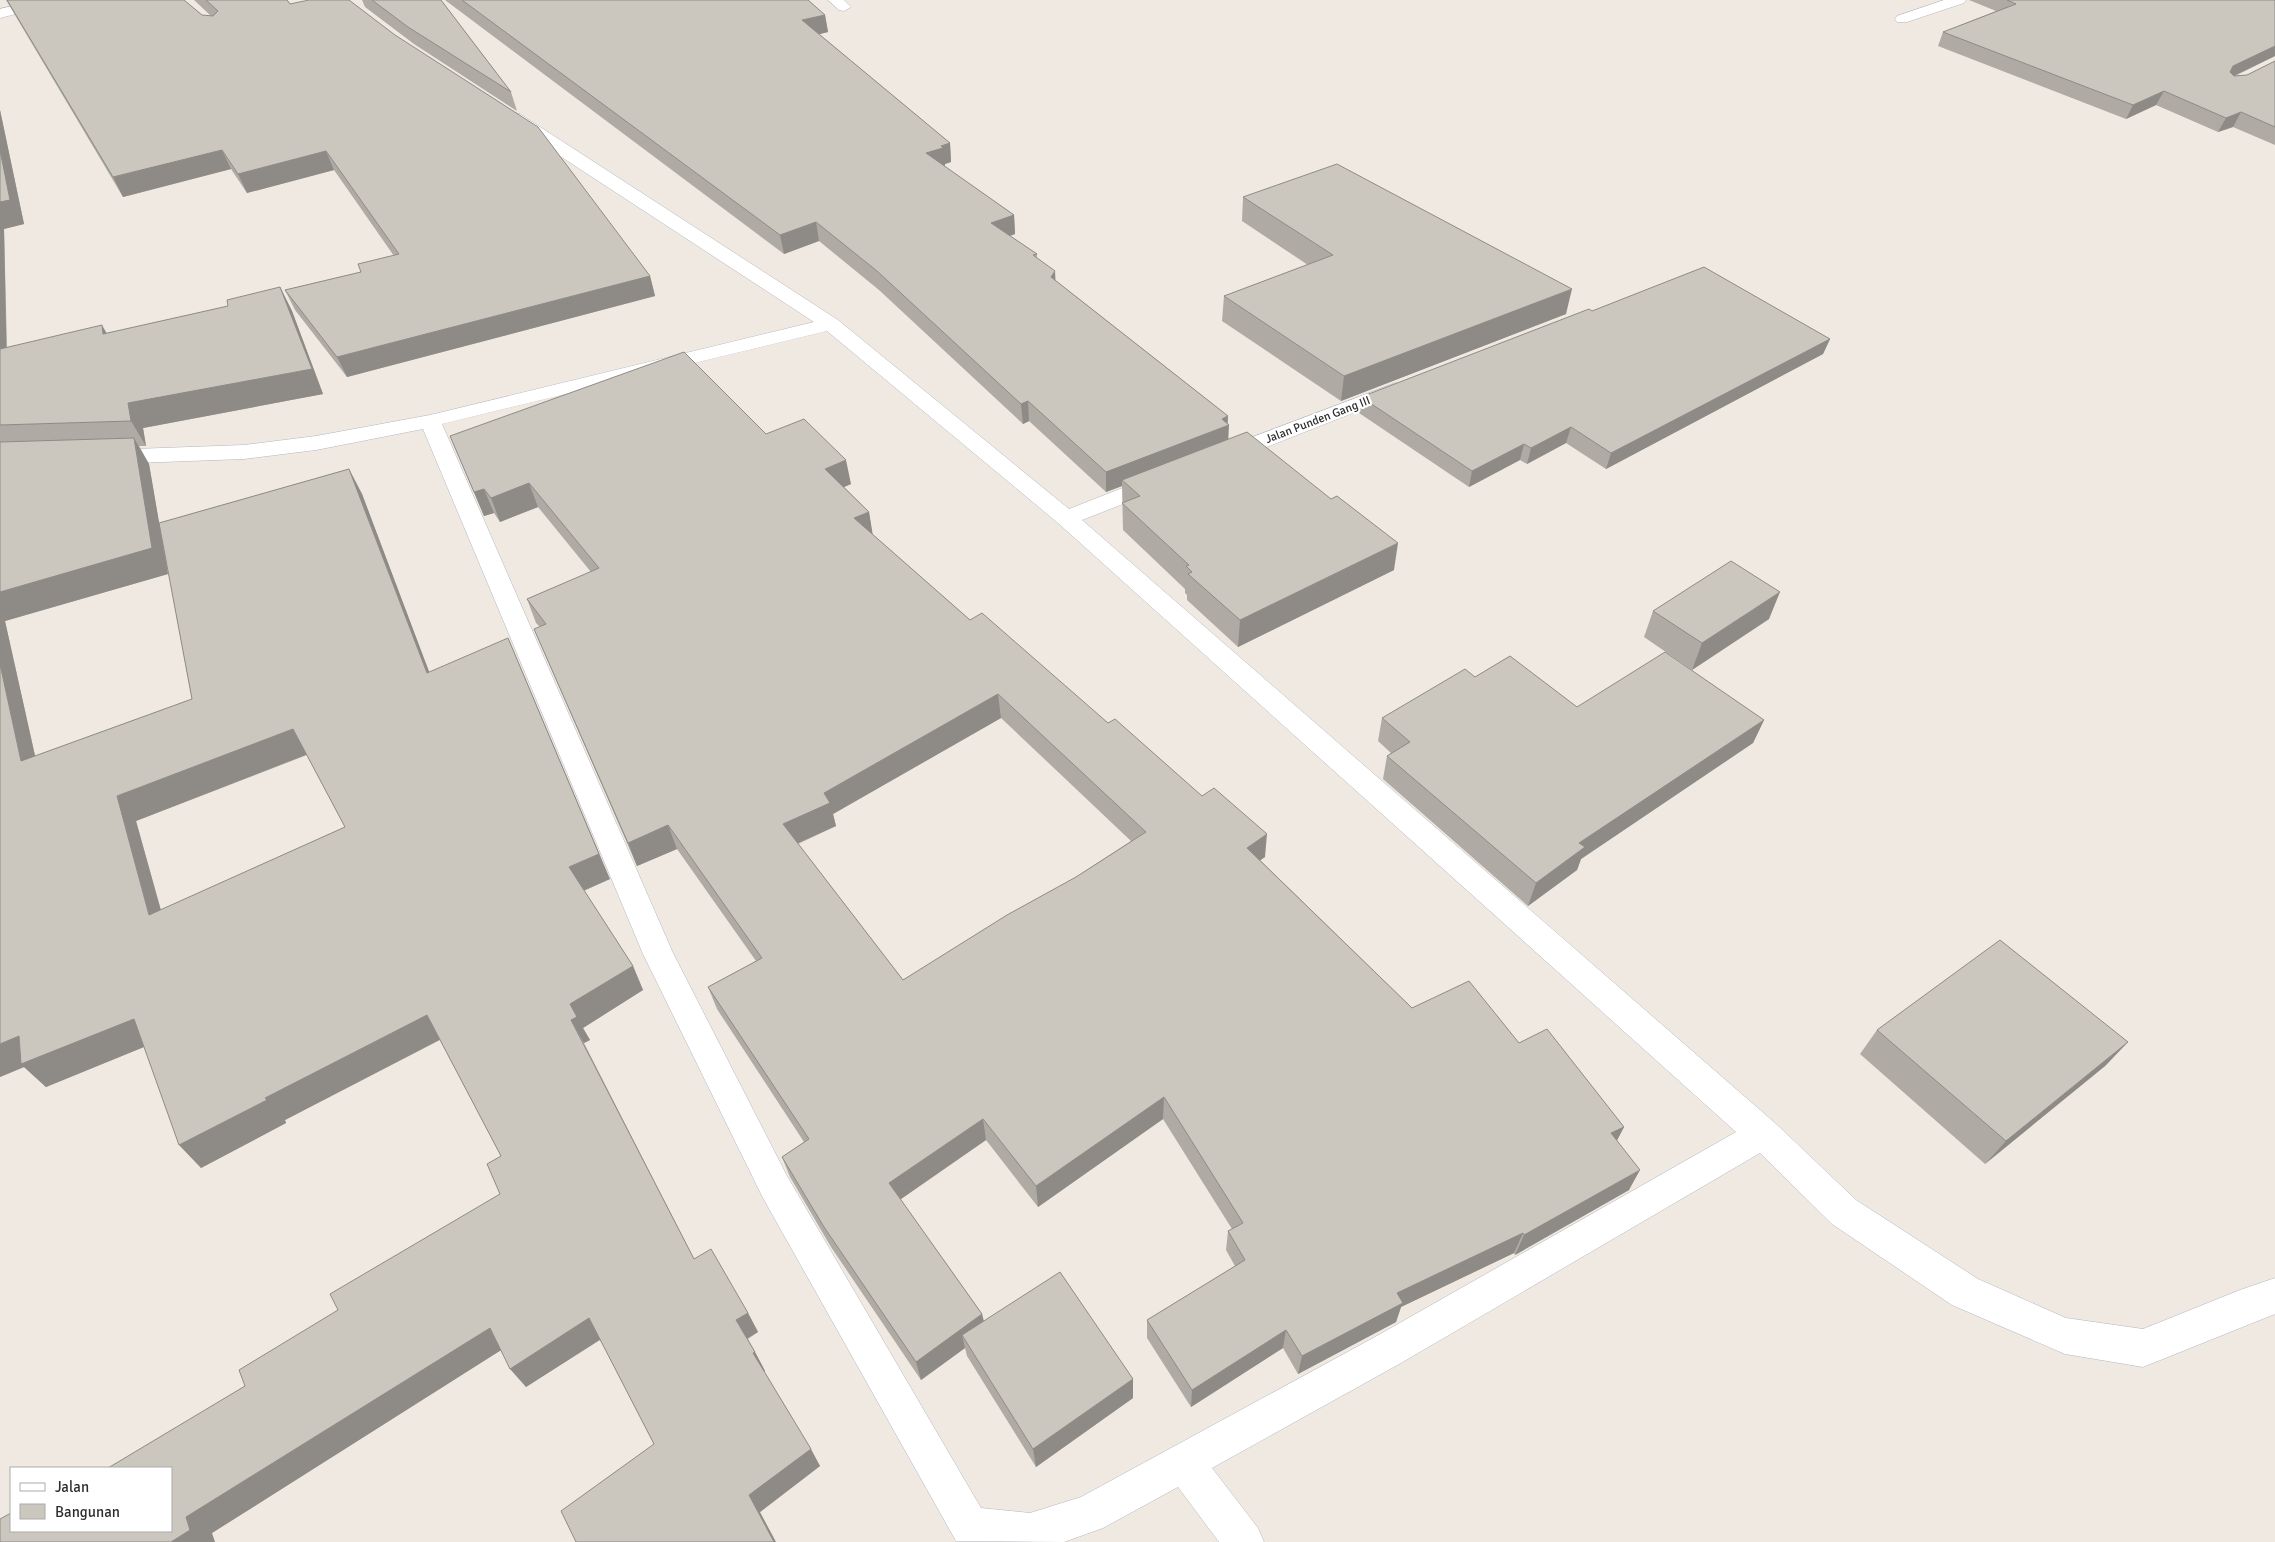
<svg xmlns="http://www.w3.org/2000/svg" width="2275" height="1542" font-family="Signika,sans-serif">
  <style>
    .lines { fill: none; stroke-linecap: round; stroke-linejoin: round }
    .minor-casing { stroke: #b4b7c1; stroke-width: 1 }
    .minor { fill: #fff; fill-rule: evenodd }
    .wall { fill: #afaba4; fill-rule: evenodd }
    .shaded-wall { fill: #8e8b86 }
    .building { fill: #cbc7bf; stroke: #8e8b86; fill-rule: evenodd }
    .labels { text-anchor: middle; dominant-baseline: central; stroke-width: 4.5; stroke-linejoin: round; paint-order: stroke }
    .far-street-label { font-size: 12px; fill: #2e2e2e; stroke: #fff }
  </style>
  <rect width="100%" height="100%" fill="#efe9e1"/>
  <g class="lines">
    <defs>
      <g id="minor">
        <polygon points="37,0 61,0 59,3 0,18 0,9"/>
        <polygon points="828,0 844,0 851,7 844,11 839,10"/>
        <polygon points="1944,0 1966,0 1964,3 1907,22 1897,22 1895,19 1897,16"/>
        <path d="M514,113L520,114L838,320L1069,509L1148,478L1156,476L1164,478L1167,483L1164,488L1082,520L1775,1123L1856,1200L1978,1279L2066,1318L2143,1329L2240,1290L2275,1278V1314L2143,1367L2065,1354L1952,1305L1832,1224L1760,1153L1401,1363L1212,1468L1258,1528L1264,1542H1219L1178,1487L1103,1528L1064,1542L956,1541L763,1198L643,954L423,429L316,450L244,459L107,464L99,462L96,457L99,452L107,450L244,445L316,436L430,415L814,322L508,122L506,118L508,114ZM827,331L1058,523L1736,1132L1375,1337L1081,1497L1030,1513L981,1508L787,1176L673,953L442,424Z"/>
        <polygon points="1396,383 1403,385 1407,389 1403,393 1234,460 1226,462 1218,460 1215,455 1218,450"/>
      </g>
    </defs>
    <use href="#minor" class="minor-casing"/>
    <use href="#minor" class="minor"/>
  </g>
  <g class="wall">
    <polygon points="6,0 184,0 202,15 211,16 194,0 287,0 290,4 650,276 655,296 347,377 295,310 285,290 361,272 394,256 334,170 247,193 231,169 123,197"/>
    <polygon points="362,0 441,0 511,92 517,111 414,44 365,7"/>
    <polygon points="445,0 808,0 825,15 828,32 819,34 950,143 951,162 945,164 945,167 1014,215 1015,234 1010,236 1037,254 1037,258 1055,280 1228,416 1228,439 1394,570 1238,647 1187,600 1187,595 1185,593 1185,589 1123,530 1122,486 1106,492 1029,421 1023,424 879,290 819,241 784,254"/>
    <polygon points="1969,0 2275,0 2275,56 2235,76 2247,75 2275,61 2275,145 2233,127 2218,132 2156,105 2126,119 1938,46 1943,32 1996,11"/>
    <path d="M0,110L24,224L4,229L7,348L107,334L228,306L280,287L292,311L323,394L143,428L146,446H139L149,464L159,523L349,469L362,494L429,672L610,879L584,891L633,966L643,990L583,1028L590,1040L584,1043L694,1259L748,1313L758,1332L748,1339L765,1371H764L820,1466L760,1512L654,1444L600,1339L526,1387L501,1350L212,1533L11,1531L245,1386L338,1310L500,1194L501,1156L440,1040L285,1120L286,1123L201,1168L144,1047L46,1087L24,1067L0,1077ZM163,542L192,699L35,756L5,621L168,574ZM307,755L345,827L161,910L136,821Z"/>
    <polygon points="1243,197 1566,314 1341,401 1222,321 1224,296 1308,265 1242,221"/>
    <polygon points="1592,311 1830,339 1823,354 1606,469 1566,443 1527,464 1520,460 1469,487 1359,413 1361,397"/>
    <path d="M766,434L851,484L844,487L869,512L872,534L970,620L1108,723L1265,857L1260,860L1412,1008L1519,1043L1624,1127L1617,1140L1629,1190L1515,1255L1514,1253L1401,1307L1396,1322L1298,1374L1283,1348L1191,1407L1147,1338V1320L1235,1266L1226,1250L1228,1231L1232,1229L1163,1119L1038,1207L986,1140L900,1199L982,1314L984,1321L1133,1379V1398L1036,1467L967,1356L965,1348L921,1380L831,1247L790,1177L782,1157L804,1142L717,1009L708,987L756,961L677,849L637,866L534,629L540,627L536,623L527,599L591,572L538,507L500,522L494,513L484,516L450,436ZM1001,718L1131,841L1076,877L903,980L798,844L836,826L833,814Z"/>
    <polygon points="1653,611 1769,619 1692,670 1644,637"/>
    <polygon points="1475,677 1577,707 1764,720 1753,743 1581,859 1577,870 1528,906 1383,779 1387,756 1391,753 1378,741 1382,718"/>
    <polygon points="1877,1030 2128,1042 2105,1066 1985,1164 1860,1054"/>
  </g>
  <g class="shaded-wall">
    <polygon points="825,15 828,32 805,38 802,20"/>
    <polygon points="2275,46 2275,56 2225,80 2233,66"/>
    <polygon points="2164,91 2156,105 2126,119 2133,105"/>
    <polygon points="0,110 24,224 4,229 7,376 0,365"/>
    <polygon points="2241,112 2233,127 2218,132 2226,118"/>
    <polygon points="950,143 951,162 945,164 945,166 928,172 926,153 941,146"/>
    <polygon points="222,150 231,169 123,197 113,177"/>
    <polygon points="326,151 334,170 247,193 238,174"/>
    <polygon points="1014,215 1015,234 992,242 991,223"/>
    <polygon points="816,222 819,241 784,254 780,235"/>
    <polygon points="1055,271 1056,290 1051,277"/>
    <polygon points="650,276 655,296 347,377 337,357"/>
    <polygon points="280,287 292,311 323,394 143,428 146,446 131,421 128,403"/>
    <polygon points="1572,289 1566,314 1341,401 1344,376"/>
    <polygon points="102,325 116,350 103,334"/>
    <polygon points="1830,339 1823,354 1606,469 1611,453"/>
    <polygon points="1028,401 1029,421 1023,424 1021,404"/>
    <polygon points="1228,416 1227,425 1229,425 1228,445 1122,480 1122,486 1106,492 1106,472"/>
    <polygon points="1571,427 1566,443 1527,464 1531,448"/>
    <polygon points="134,438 149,464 168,574 5,621 42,787 21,761 0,664 0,592"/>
    <polygon points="1524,444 1520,460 1469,487 1472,471"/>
    <polygon points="846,460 851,484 830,493 825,469"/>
    <polygon points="349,469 362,494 439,698 427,673"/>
    <polygon points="529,483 538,507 500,522 491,498"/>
    <polygon points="484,489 494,513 484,516 474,492"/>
    <polygon points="869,512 873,536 854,518"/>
    <polygon points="1398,543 1394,570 1238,647 1240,620"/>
    <polygon points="1780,592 1769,619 1692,670 1702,643"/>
    <polygon points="508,638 610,879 580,892 569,867"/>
    <polygon points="998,694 1001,718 833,814 836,826 789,847 783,824 824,793"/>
    <polygon points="1764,720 1753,743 1581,859 1577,870 1528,906 1536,883 1579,843"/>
    <polygon points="293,729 308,754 136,821 169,940 149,915 117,796"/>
    <polygon points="668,825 677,849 637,866 628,843"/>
    <polygon points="1267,834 1265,857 1245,871 1247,848"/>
    <polygon points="633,966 643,990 583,1028 590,1040 584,1043 571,1020 570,1004"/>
    <polygon points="427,1015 443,1038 285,1120 286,1123 201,1168 179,1145 265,1098"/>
    <polygon points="134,1019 156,1042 46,1087 24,1067 0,1077 0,1044 19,1036"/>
    <polygon points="2128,1042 2105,1066 1985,1164 2006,1141"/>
    <polygon points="1164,1097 1163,1119 1038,1207 1036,1186"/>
    <polygon points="983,1119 986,1140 894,1204 889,1183"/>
    <polygon points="1624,1127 1613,1148 1611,1133"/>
    <polygon points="1640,1170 1629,1190 1515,1255 1524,1235"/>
    <polygon points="1523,1233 1514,1253 1401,1307 1396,1322 1298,1374 1302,1356 1397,1293"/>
    <polygon points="748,1313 758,1332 746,1339 736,1320"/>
    <polygon points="982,1314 986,1333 962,1335 965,1348 921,1380 916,1362"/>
    <polygon points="589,1318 603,1338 526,1387 510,1369"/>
    <polygon points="490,1328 506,1347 212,1533 215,1542 171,1542 186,1517"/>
    <polygon points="1286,1330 1283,1348 1191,1407 1192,1390"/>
    <polygon points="755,1352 765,1371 763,1372 753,1353"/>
    <polygon points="1133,1379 1133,1398 1036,1467 1033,1449"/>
    <polygon points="811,1449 820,1466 760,1512 776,1542 774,1542 749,1495"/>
  </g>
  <g class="building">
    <polygon points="7,0 184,0 202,15 213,16 218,11 206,0 287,0 290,4 309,0 349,0 395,35 538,127 650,276 337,357 285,290 361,272 358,264 399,254 326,151 238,174 222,150 113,177"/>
    <polygon points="372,0 441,0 511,92 408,27"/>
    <polygon points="462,0 808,0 825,15 802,20 950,143 941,146 943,148 926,153 1014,215 991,223 1037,254 1033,255 1055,271 1051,277 1228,416 1222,419 1229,425 1106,472 1028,401 1021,404 877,271 816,222 780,235"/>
    <polygon points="2007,0 2275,0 2275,46 2233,66 2230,72 2234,76 2247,75 2275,61 2275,127 2241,112 2226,118 2164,91 2133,105 1943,32 2016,4"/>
    <polygon points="0,150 10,200 0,202"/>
    <polygon points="1337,164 1572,289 1344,376 1224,296 1333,255 1243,197"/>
    <polygon points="1704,267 1830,339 1611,453 1571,427 1531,448 1524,444 1472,471 1361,397 1589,309 1592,311"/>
    <polygon points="280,287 312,369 128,403 131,421 0,425 0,349 102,325 103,334 228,306 227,300"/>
    <path d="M684,352L766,434L804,419L846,460L825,469L869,512L854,518L970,620L982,613L1108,723L1115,719L1202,796L1214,788L1267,834L1247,848L1412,1008L1469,981L1519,1043L1547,1029L1624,1127L1611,1133L1640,1170L1524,1235L1523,1233L1397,1293L1403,1303L1302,1356L1286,1330L1192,1390L1147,1320L1245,1260L1228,1231L1243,1223L1164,1097L1036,1186L983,1119L889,1183L982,1314L916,1362L824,1227L782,1157L809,1139L708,987L762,958L668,825L628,843L534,629L546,624L527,599L599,568L529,483L491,498L484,489L474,492L450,436ZM998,694L1146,832L1076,877L1007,915L903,980L783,824L830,803L824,793Z"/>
    <polygon points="1247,432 1331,499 1337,496 1398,543 1240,620 1188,574 1192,572 1186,566 1189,565 1122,503 1140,496 1122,480"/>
    <polygon points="134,438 152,548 0,592 0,442"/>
    <path d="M349,469L427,673L508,638L599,854L569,867L633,966L570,1004L577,1017L571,1020L694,1259L711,1249L748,1313L736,1320L755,1352L753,1353L811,1449L749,1495L774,1542H576L561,1511L654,1444L589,1318L510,1369L490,1328L186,1517L190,1530L171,1542H0V1519L11,1513V1531H171V1468H108L245,1386L239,1370L338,1310L330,1294L500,1194L487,1164L501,1156L427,1015L265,1098L267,1100L179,1145L134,1019L21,1064L19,1036L0,1044V664L21,761L192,699L159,523ZM293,729L345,827L149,915L117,796Z"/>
    <polygon points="1731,561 1780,592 1702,643 1653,611"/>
    <polygon points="1665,652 1764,720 1579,843 1585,847 1536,883 1387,756 1410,742 1382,718 1465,669 1475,677 1510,656 1577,707"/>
    <polygon points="2000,940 2128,1042 2006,1141 1877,1030"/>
    <polygon points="1060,1272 1133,1379 1033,1449 962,1335"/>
  </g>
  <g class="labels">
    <g class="far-street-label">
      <text transform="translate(1318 420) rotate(-21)">Jalan Punden Gang III</text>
    </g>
  </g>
  <rect x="10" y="1467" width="162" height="65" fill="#ffffff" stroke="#ababab"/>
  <rect x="20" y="1483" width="25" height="8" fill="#ffffff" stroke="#ababab"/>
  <text x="55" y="1492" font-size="15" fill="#2e2e2e">Jalan</text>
  <rect x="20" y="1504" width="25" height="15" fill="#cbc7bf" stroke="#ababab"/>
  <text x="55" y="1517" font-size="15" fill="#2e2e2e">Bangunan</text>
</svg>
